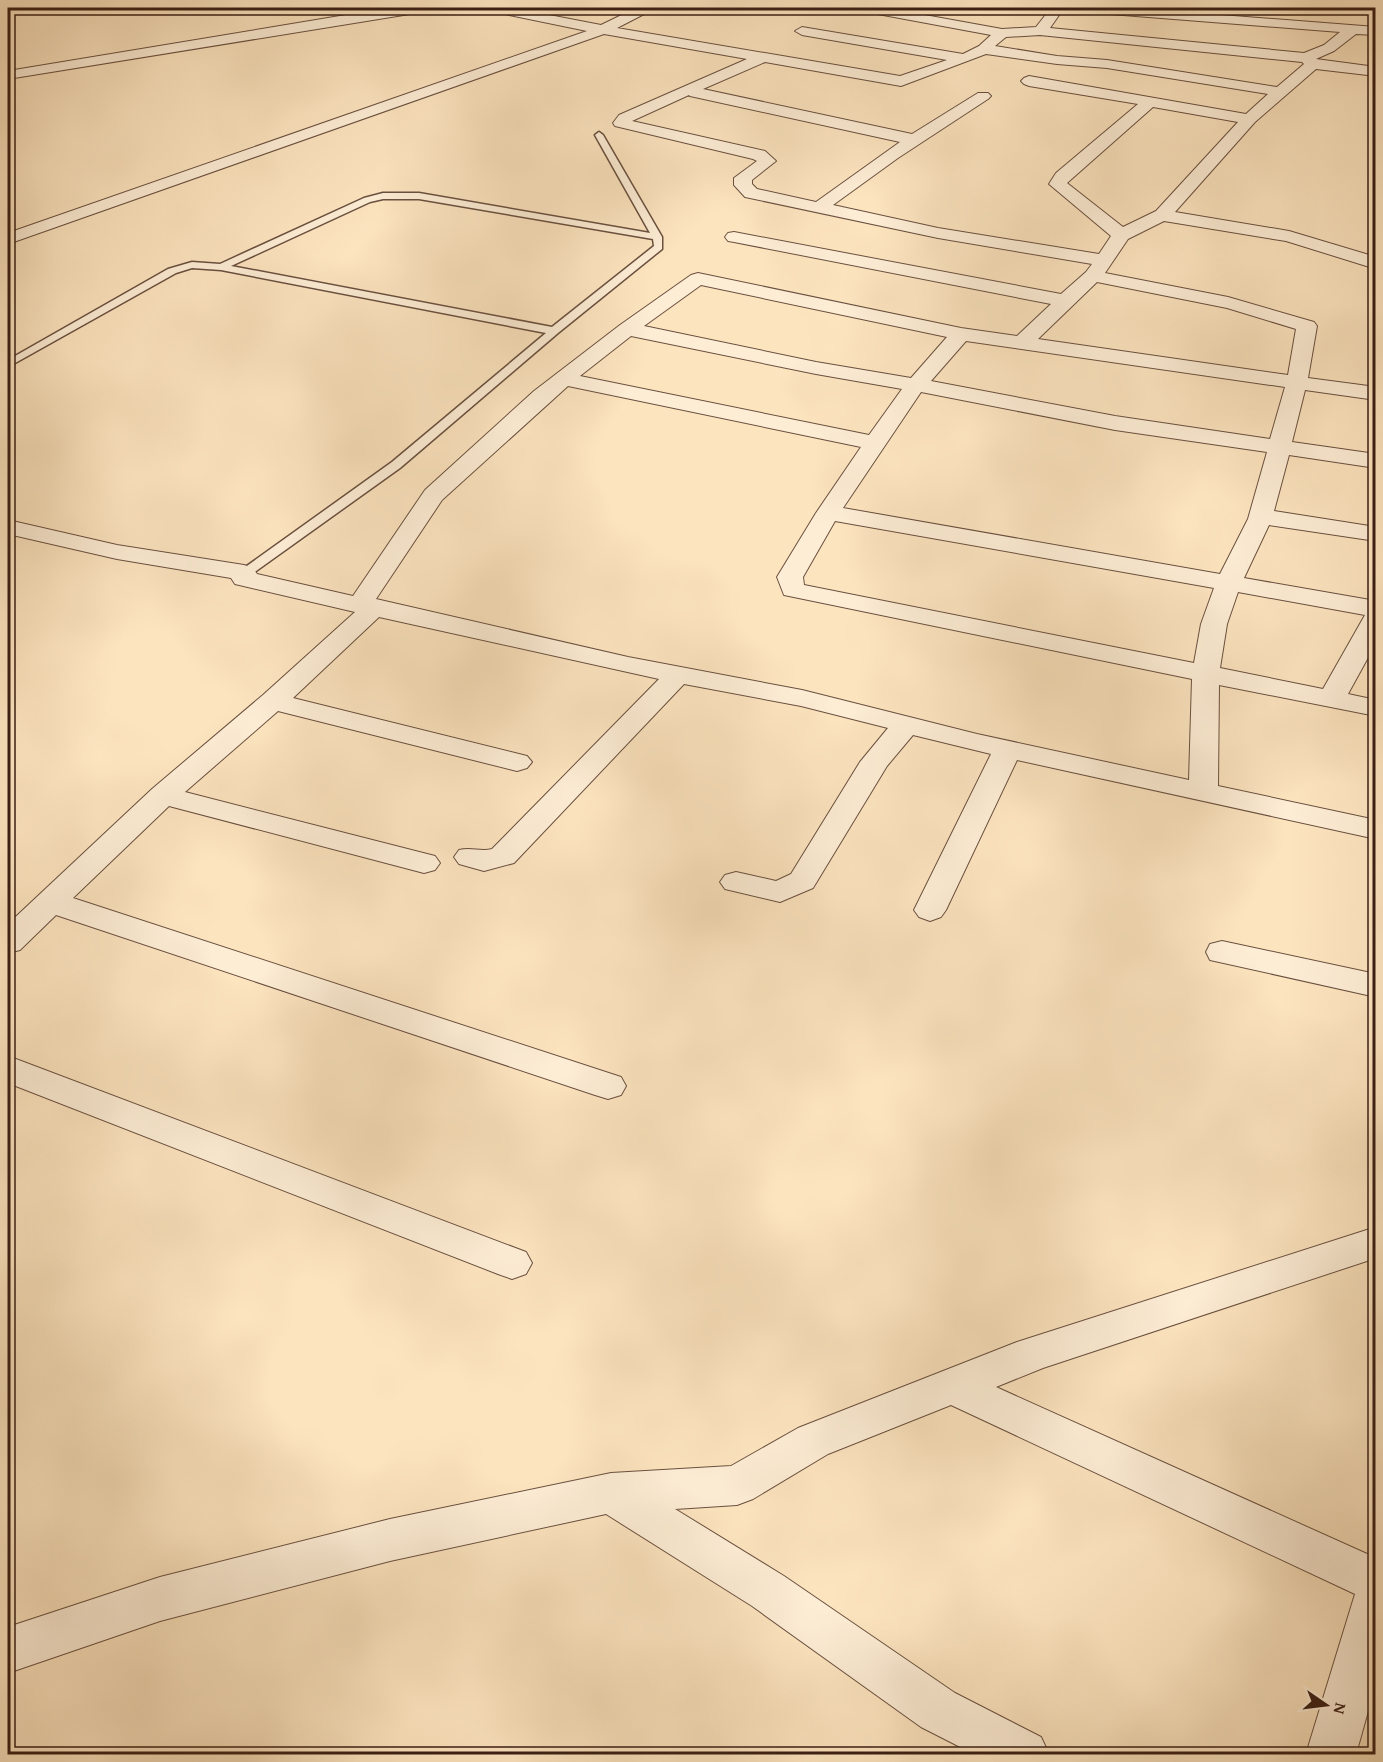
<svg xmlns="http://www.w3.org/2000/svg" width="1383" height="1762" font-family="'Gentium Book Plus',serif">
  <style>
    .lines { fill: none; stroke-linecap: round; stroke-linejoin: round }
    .service-casing { stroke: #6a503f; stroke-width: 3 }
    .minor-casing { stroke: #6a503f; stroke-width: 2 }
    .service { fill: #fdedd5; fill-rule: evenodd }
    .minor { fill: #fdedd5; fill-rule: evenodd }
  </style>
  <rect width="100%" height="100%" fill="#fce4bf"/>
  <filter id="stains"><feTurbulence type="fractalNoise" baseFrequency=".00333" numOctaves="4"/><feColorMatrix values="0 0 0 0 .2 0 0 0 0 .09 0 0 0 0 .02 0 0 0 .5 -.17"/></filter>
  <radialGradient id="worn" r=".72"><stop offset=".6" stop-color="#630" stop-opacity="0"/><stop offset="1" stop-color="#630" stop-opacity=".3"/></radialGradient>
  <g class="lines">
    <defs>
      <path id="service" d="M599,132L603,135L662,237V249L558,333L400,468L249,576L244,577L237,573L392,462L546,333L221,270L192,268L176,273L8,367V360L168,269L192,262L220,264L364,198L383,193H419L650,233L595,135ZM383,199H419L653,239L654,246L552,327L231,266L370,202Z"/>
      <g id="minor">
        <polygon points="366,8 429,8 422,12 8,79 8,71 370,11"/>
        <path d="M489,8H513L601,25L636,8H651L650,11L617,28L900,76L947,60L802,35L795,31L802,27L963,54L979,46L991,35L867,12L860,8H886L1002,29L1036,27L1051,8H1064L1050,28L1304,53L1324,45L1340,32L1085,12L1078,8H1130L1376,27V35L1356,34L1334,51L1316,59L1376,67V76L1316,69L1255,122L1175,212L1289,231L1376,257V269L1286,241L1164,221L1128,239L1105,273L1228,297L1314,322L1317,326L1308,378L1376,387V400L1305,390L1292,442L1376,454V468L1289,455L1274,511L1376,527V541L1269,525L1244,578L1376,601V643L1348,694L1376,700V716L1219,685L1218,786L1376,820V839L1017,760L946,910L941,917L930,921L919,917L914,910L991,754L913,735L887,766L813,888L780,902L725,889L720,882L725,875L736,872L776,881L791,874L860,762L888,728L801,706L684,684L514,863L484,871L459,864L454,857L459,850C471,847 481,852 492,849L659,679L379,617L293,698L527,756L532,762L527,768L517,771L278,711L185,792L435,856L440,863L435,870L424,873L169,806L73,898L621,1077L626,1086L621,1095L608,1099L595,1095L56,915L20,950L8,953V924L152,789L263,695L355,612L235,584L231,578L117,559L8,534V520L117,545L244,565L253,568L257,574L353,596L425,490L534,391L620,325L691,275L698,273L961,328L1017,336L1051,304L734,242L728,241L725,237L728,233L734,232L1061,294L1086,272L1092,264L938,238L745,197L734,185V178L757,161L753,159L615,126L613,123L619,115L747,59L604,34L8,244V233L587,31L495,12L490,11ZM1040,35L1302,62L1304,64L1277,87L1107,60L1057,56L995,46L1006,37ZM986,54L1057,64L1107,68L1268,94L1246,114L1029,76L1024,78L1021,81L1024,84L1029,86L1138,104L1056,173L1049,184L1111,236L1099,254L938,228L833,205L898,158L988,99L991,96L988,93H978L912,134L703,89L765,62L901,86ZM689,95L690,96L900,142L816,202L757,189L752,184V180L776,161L765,151L632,121ZM1153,107L1238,122L1156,211L1123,227L1067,183ZM1097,282L1227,308L1296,329L1288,375L1038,339ZM701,285L947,337L911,378L816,362L644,326ZM631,336L816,374L902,389L869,435L580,376ZM966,341L1285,387L1270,439L1115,416L931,381ZM568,386L861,447L816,513L777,577L784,595L1192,679L1189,780L977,734L802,690L628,657L376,599L442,500ZM921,392L1115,430L1267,452L1248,519L1220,574L843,508ZM835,521L1214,588L1201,624L1194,663L804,585L803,577ZM1238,592L1365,615L1323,689L1220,668L1227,624Z"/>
        <polygon points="1222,941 1376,974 1376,997 1210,960 1206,952 1210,944"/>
        <polygon points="8,1056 526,1252 532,1263 526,1274 512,1279 498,1274 8,1083"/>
        <polygon points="1376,1227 1376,1258 1043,1368 996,1387 1376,1558 1376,1683 1356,1754 1306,1754 1355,1594 951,1405 828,1454 753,1499 737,1505 675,1509 784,1576 955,1693 1041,1737 1049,1754 974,1754 921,1727 752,1606 606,1514 390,1561 160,1621 8,1673 8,1627 160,1577 390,1519 611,1473 731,1466 798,1428 1017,1342"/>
      </g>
    </defs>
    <use href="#service" class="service-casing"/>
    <use href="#minor" class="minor-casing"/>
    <use href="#service" class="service"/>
    <use href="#minor" class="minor"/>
  </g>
  <rect width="1383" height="1762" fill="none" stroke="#fce4bf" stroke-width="30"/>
  <rect x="9" y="9" width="1365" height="1744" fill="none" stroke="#391e14" stroke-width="3"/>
  <rect x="15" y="15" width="1353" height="1732" fill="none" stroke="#391e14" stroke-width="1.5"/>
  <g transform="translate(1326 1705) rotate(104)" stroke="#fdedd5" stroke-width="4.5" paint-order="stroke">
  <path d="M0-4.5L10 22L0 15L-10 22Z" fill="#391e14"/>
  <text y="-9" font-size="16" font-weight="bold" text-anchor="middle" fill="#391e14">N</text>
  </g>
  <rect width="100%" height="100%" filter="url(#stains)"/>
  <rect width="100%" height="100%" fill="url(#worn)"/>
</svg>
